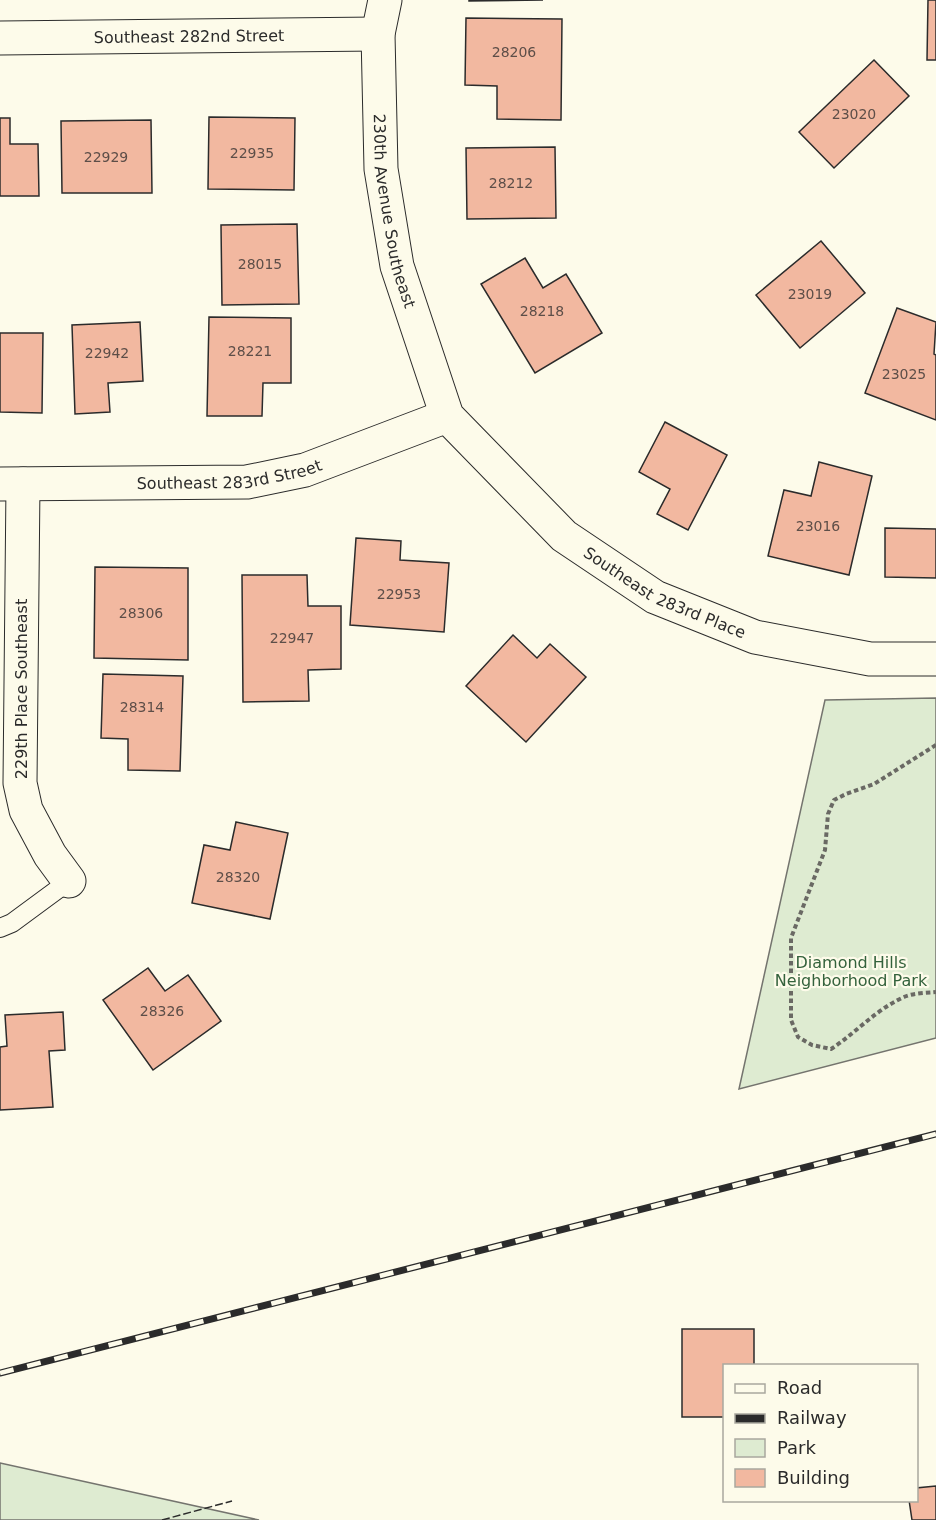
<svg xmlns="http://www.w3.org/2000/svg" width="936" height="1520" font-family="'DejaVu Sans',sans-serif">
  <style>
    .green { fill: #deebd1; stroke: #74746e; stroke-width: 1.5 }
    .building { fill: #f2b8a0; stroke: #2b2b2b; stroke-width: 1.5 }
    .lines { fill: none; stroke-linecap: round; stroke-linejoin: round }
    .lane-casing { stroke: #2b2b2b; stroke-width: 20 }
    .street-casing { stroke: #2b2b2b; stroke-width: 35 }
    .path { stroke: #6a6964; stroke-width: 4; stroke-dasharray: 4.5 3; stroke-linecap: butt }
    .lane { stroke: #fdfbea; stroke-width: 18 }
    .street { stroke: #fdfbea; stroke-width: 33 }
    .rail-casing { stroke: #2b2b2b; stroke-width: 7 }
    .rail { stroke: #fdfbea; stroke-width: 4.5; stroke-dasharray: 14; stroke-linecap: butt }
    .fence { stroke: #2b2b2b; stroke-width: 1.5; stroke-dasharray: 8 3; stroke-linecap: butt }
    .labels { text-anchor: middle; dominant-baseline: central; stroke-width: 4.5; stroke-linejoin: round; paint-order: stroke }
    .number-label { font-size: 14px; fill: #5d4e48 }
    .street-label { font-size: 16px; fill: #2b2b2b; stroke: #fdfbea }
    .park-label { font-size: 16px; fill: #34623c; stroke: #fdfbea }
  </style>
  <rect width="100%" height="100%" fill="#fdfbea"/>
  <g class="green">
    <polygon points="936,698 936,1038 739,1089 825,700"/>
    <polygon points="0,1463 259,1520 0,1520"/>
  </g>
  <g class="building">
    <polygon points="469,0 543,0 469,1"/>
    <polygon points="928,0 936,0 936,60 927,60"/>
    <polygon points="466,18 562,19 561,120 497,119 497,86 465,85"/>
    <polygon points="874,60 909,96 834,168 799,132"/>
    <polygon points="209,117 295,118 294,190 208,189"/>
    <polygon points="0,118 10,118 10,144 38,144 39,196 0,196"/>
    <polygon points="151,120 152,193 62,193 61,121"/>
    <polygon points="555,147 556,218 467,219 466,148"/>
    <polygon points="297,224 299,304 222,305 221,225"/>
    <polygon points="821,241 865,293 800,348 756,295"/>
    <polygon points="525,258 543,288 566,274 602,333 535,373 481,284"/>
    <polygon points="897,308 936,322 934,354 936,355 936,420 865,393"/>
    <polygon points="209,317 291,318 291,383 263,383 262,416 207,416"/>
    <polygon points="140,322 143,381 108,383 110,412 75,414 72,325"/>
    <polygon points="0,333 43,333 42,413 0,412"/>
    <polygon points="665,422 727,455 688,530 657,514 670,489 639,472"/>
    <polygon points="819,462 872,476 849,575 768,556 784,490 811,496"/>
    <polygon points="885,528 936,529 936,578 885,577"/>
    <polygon points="356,538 401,541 400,560 449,563 444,632 350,625"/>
    <polygon points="95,567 188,568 188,660 94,658"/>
    <polygon points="242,575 307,575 308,606 341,606 341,669 308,670 309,701 243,702"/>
    <polygon points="513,635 537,658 550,644 586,677 526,742 466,686"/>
    <polygon points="103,674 183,676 180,771 128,770 128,739 101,738"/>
    <polygon points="236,822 288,833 270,919 192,903 204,845 230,850"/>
    <polygon points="148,968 165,991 188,975 221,1021 153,1070 103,1000"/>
    <polygon points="63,1012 65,1050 49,1051 53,1107 0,1110 0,1047 7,1046 5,1015"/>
    <polygon points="682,1329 754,1329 754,1366 724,1366 724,1417 682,1417"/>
    <polygon points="936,1486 936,1520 912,1520 909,1500 916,1500 916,1488"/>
  </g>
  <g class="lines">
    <defs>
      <polyline id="lane" points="0,928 12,923 69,881"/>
      <g id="street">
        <path id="s1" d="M385,0L378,34L381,169L397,266L447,416L564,536L655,597L755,637L870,659H936"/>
        <path id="s2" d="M0,38L378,34"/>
        <path id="s3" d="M0,484L247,482L305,470L447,416"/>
        <polyline points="23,484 20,783 26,810 50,855 69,881"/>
      </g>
    </defs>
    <use href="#lane" class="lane-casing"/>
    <use href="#street" class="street-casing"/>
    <path class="path" d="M936,745L874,784L846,794L834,800L828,814L825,850L791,938V1020L798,1037L812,1045L831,1049C856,1033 875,1010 904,997C913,993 926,993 936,992"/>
    <use href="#lane" class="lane"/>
    <use href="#street" class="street"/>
    <defs>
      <polyline id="rail" points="0,1373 936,1134"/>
    </defs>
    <use href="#rail" class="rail-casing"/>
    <use href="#rail" class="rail"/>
    <polyline class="fence" points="162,1520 232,1501"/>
  </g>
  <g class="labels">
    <g class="number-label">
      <text x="514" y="52">28206</text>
      <text x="854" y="114">23020</text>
      <text x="252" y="153">22935</text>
      <text x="106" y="157">22929</text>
      <text x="511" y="183">28212</text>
      <text x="260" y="264">28015</text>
      <text x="810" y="294">23019</text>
      <text x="542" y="311">28218</text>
      <text x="250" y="351">28221</text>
      <text x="107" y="353">22942</text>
      <text x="904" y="374">23025</text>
      <text x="818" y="526">23016</text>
      <text x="399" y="594">22953</text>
      <text x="141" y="613">28306</text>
      <text x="292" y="638">22947</text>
      <text x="142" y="707">28314</text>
      <text x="238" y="877">28320</text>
      <text x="162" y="1011">28326</text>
    </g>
    <g class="street-label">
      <text stroke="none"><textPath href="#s2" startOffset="189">Southeast 282nd Street</textPath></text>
      <text stroke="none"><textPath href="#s1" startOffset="213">230th Avenue Southeast</textPath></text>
      <text stroke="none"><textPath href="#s3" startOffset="230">Southeast 283rd Street</textPath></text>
      <text stroke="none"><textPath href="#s1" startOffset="710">Southeast 283rd Place</textPath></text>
      <text transform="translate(21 689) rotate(-90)">229th Place Southeast</text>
    </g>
    <g class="park-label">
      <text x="851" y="962">Diamond Hills<tspan x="851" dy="18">Neighborhood Park</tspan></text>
    </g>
  </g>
  <rect x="723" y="1364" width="195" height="138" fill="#fdfbea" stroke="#a9a89e" stroke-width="1.5"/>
  <rect x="735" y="1384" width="30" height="9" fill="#fdfbea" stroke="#a9a89e" stroke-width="1.5"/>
  <text x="777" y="1394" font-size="18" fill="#2b2b2b">Road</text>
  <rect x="735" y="1414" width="30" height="9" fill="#2b2b2b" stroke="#a9a89e" stroke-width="1.5"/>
  <text x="777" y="1424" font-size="18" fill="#2b2b2b">Railway</text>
  <rect x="735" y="1439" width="30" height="18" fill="#deebd1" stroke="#a9a89e" stroke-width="1.5"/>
  <text x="777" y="1454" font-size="18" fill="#2b2b2b">Park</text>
  <rect x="735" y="1469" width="30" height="18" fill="#f2b8a0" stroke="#a9a89e" stroke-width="1.5"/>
  <text x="777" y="1484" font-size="18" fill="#2b2b2b">Building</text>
</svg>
